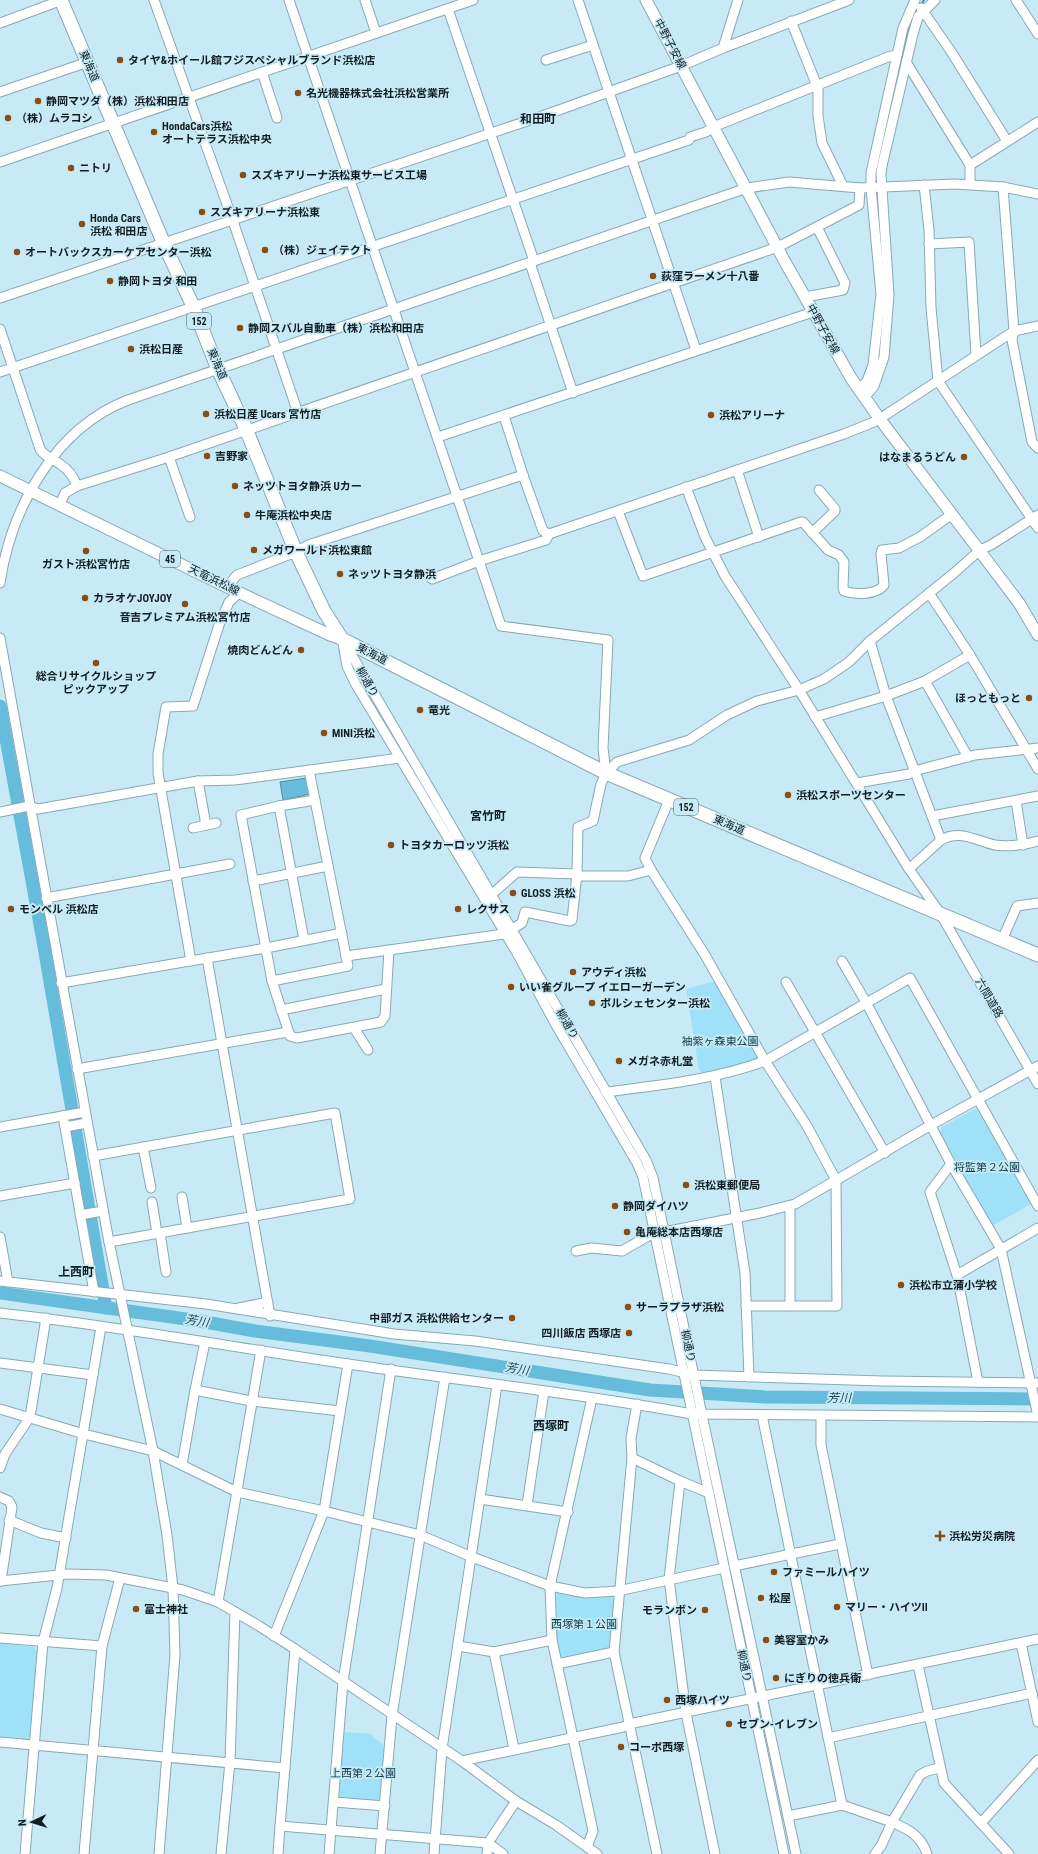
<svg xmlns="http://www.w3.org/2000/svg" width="1038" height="1854" font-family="'Roboto Condensed','Noto Sans JP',sans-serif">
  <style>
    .green { fill: #9fe1f9 }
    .water { fill: #66bddb; stroke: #4d8da4 }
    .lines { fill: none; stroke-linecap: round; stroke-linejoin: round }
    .stream { stroke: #4d8da4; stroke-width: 2 }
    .river { stroke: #66bddb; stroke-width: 13 }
    .minor-casing { stroke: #88a8b4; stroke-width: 11 }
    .major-casing { stroke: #88a8b4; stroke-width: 13 }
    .highway-casing { stroke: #88a8b4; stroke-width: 15 }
    .minor { stroke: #fff; stroke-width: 9 }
    .major { stroke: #fff; stroke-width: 11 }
    .highway { stroke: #fff; stroke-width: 13 }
    .poi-dot { fill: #8a4c10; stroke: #c8eaf7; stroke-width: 1.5 }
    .labels { text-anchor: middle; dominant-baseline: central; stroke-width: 3.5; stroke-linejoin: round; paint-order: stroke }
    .shield { fill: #c8eaf7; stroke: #495b63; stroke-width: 1 }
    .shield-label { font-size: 10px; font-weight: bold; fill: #121e23 }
    .street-label { font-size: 11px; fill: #121e23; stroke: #c8eaf7 }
    .poi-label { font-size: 11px; font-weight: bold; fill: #121e23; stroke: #c8eaf7; text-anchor: start }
    .park-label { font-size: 11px; fill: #0f3845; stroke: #c8eaf7 }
    .neighbourhood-label { font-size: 12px; font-weight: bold; fill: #121e23; stroke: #c8eaf7 }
    .water-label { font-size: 12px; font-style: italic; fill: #1e4653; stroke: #c8eaf7 }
  </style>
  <rect width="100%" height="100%" fill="#c8eaf7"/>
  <g class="green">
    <polygon points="716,981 759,1057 757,1060 703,1073 699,1070 686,989"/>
    <polygon points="977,1108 982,1109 1033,1203 992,1226 940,1132 942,1127"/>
    <polygon points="556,1590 612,1594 615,1596 612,1645 609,1648 562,1659 559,1658 555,1638 553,1592"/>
    <polygon points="0,1643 34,1647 37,1652 30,1737 26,1740 0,1738"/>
    <polygon points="344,1732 370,1734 387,1748 384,1801 341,1801 339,1797"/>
  </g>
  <polygon class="water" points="306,778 310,794 283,800 280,782"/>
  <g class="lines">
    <g class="stream">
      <polyline points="914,16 924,0"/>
      <polyline points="878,160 908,34 912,20"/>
      <polyline points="877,204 879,230"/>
      <polyline points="879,360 881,340"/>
    </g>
    <g class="river">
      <polyline points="0,706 43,941 106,1308"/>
      <polyline points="0,1293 200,1321 255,1331 370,1346 650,1390 766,1397 1038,1399"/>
    </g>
    <defs>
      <g id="minor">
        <polyline points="154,0 233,221 298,413"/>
        <polyline points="289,0 501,626 608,640 603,748 606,773"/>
        <polyline points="365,0 376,33"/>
        <polyline points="578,0 696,350"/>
        <polyline points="1016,0 1038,34"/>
        <polyline points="921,8 952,53 1007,141"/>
        <polyline points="448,9 534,261"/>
        <polyline points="791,21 817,86"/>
        <polyline points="0,23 62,0"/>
        <polyline points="723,48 738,0"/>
        <polyline points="546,60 593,45"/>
        <polyline points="906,62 970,165"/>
        <polyline points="262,72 277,118"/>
        <polyline points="818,85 818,116 822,143 843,186"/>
        <polyline points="0,92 88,62"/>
        <polyline points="0,162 473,0"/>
        <polyline points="970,184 970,165 1038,122"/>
        <polyline points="924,185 929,230 931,308 938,381 1038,528"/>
        <polyline points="1003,187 1014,331 1012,340 1032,442 1038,448"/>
        <polyline points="929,244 969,242 976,355"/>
        <polyline points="530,263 573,393"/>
        <polyline points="805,297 843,290 845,283 817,227"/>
        <polyline points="0,298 545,115 681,66 723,48 849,0"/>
        <path d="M0,329L40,449C45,457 53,459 60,464C69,470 74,477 77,486"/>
        <polyline points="0,372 689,140 690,137 706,132 713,127 888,57 897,55"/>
        <polyline points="859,390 867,381 873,365 881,294 871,188 871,173 903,28 915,0"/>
        <polyline points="864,398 874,386 884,357 889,295 881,174 882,166 913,34 918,17 935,0"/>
        <polyline points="504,416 523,475 543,531 549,534 844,434 874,422 887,414 1014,331 1038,326"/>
        <polyline points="438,437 813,312"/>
        <polyline points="169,457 190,517"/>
        <polyline points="737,470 759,537"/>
        <polyline points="686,487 705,537 725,576 799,690 909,869 940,913 1038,1084"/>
        <polyline points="60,504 65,493 77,486 169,457 778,247 859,205 860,188"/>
        <path d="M618,511L643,576L801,522H803L828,550L839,555L844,562L843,587L844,591C855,595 877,595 884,585L881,554L882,550L899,548L920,537L952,514"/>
        <polyline points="812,533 835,511 835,509 819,490"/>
        <polyline points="432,579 479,561 546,540 549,534"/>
        <path d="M0,583C11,508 55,428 128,400L747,188L789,182L860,188L955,184L1003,187L1038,194"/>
        <polyline points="227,587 237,575 296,552 308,545 523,475"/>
        <polyline points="929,593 970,655 1038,769"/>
        <polyline points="0,638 109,1242 153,1451 167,1535 173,1588 175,1655 159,1854"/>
        <polyline points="343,640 646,1160 653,1178 702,1415 796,1854"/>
        <polyline points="870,641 886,696 941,840 909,869"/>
        <polyline points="343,644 347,666 355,683 517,953 556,1025 637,1163 643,1177 784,1854"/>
        <polyline points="925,681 968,757"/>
        <polyline points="815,717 886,696 925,681 970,655"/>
        <polyline points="198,781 206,825"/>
        <polyline points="857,783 909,774 914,771 975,755 1038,748"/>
        <polyline points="315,800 279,806 241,815 272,981 290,1036 297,1038 381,1022 385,1016 389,950"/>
        <polyline points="669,800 645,858 651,870 705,955 765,1061 807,1126 836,1180 837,1306 746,1306"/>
        <polyline points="1016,801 1023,845"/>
        <polyline points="279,806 304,940"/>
        <polyline points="0,812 29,806 38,809 198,781 235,780 400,758"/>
        <polyline points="932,816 1038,796"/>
        <polyline points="193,828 216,823"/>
        <path d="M941,840C960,829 976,841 995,845C1009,847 1024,845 1038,841"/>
        <polyline points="577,876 628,876 651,870"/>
        <polyline points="253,881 328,866"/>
        <polyline points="491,895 517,872 577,874"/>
        <polyline points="46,898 230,864"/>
        <polyline points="1002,940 1017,906 1038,903"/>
        <polyline points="346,956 504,934 522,923 525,912 570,921 572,920 577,874 578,827 593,821 601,784 606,773 617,762 689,740 727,715 757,701 799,690 824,679 849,662 870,641 954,573 980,550 991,545 1038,515"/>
        <polyline points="207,958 270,1316"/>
        <polyline points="191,961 158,773 158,754 166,707 193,706 219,625 229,602 239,593"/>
        <polyline points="842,961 867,1004 951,1164 1001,1249 1038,1416"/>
        <polyline points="272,981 348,966 309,770"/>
        <polyline points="786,982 885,1153"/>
        <polyline points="61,983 266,948 342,933"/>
        <polyline points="281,1010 386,989"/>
        <polyline points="354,1028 368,1050"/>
        <polyline points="77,1069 288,1032"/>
        <polyline points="715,1077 745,1273 749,1377"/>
        <path d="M606,1092C660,1085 713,1080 765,1061L910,978L1038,1206"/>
        <polyline points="63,1116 94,1292"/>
        <polyline points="0,1127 85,1112"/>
        <polyline points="65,1127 87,1123"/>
        <polyline points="143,1147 151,1188"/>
        <polyline points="93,1156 335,1113 350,1199 109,1242"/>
        <polyline points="951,1164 930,1192 957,1275 978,1382"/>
        <polyline points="0,1196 75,1183"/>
        <polyline points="182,1197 187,1228"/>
        <polyline points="152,1202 157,1233"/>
        <polyline points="80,1215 103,1211"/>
        <polyline points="160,1233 166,1272"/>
        <polyline points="0,1237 8,1282"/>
        <polyline points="576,1251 591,1248 622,1251 655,1232 664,1232 760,1213 795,1204 931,1125 1038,1066"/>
        <polyline points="957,1275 1038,1228"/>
        <polyline points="0,1281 206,1304 394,1334 475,1341 669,1369 694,1375 882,1381 1038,1383"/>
        <polyline points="790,1305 790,1206"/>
        <polyline points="239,1308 268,1302"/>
        <path d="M0,1313C116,1326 232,1347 348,1364C463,1381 578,1393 692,1414L1038,1417"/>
        <polyline points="205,1342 195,1390 251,1401 340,1411"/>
        <polyline points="0,1363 93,1375"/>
        <polyline points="637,1404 631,1438 632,1458 614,1652 657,1854"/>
        <polyline points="0,1409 84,1434 153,1451 237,1492 324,1511 420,1535 472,1557 550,1586 585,1593 618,1591 724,1568"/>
        <polyline points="762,1415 842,1805"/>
        <polyline points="821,1416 821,1445 868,1675"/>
        <polyline points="632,1458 680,1481"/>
        <polyline points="182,1465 195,1390"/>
        <polyline points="0,1468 5,1454 30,1417 46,1318"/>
        <polyline points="709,1493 680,1481 669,1579 686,1713 715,1854"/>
        <polyline points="0,1497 9,1501 12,1507 1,1581"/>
        <polyline points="480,1499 568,1512"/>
        <polyline points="527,1505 544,1391"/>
        <polyline points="9,1520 41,1533 66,1538"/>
        <polyline points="734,1566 840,1544"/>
        <polyline points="0,1581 68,1574 106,1575 183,1590 218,1602 259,1626 295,1649 462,1761 516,1801 556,1825 597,1854"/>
        <polyline points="218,1602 261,1350"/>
        <polyline points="274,1636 324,1511 348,1364"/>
        <polyline points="0,1638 102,1646"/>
        <polyline points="1021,1643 1038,1722"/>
        <polyline points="458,1646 494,1652 552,1640"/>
        <polyline points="494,1652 514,1749"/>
        <polyline points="557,1664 614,1652"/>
        <polyline points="918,1665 944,1783 1009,1854"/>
        <polyline points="828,1738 1032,1693"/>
        <polyline points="0,1742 285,1768"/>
        <polyline points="462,1761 623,1727 629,1724 1038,1639"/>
        <polyline points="334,1802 385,1806"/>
        <polyline points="788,1816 842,1805 892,1822 881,1846 875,1854"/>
        <polyline points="981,1823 1038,1760"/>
        <polyline points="280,1826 295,1649"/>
        <polyline points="587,1847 593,1831 552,1640 550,1586 592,1398"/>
        <polyline points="25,1854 43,1642 57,1588 101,1327"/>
        <polyline points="84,1854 102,1646 120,1578"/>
        <polyline points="221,1854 230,1762 235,1612"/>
        <polyline points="278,1854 280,1826 488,1843 503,1854"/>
        <polyline points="329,1854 343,1682 391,1369"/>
        <polyline points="380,1854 392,1716 445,1377"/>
        <polyline points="434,1854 442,1749 497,1385"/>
        <polyline points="487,1854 488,1843 516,1801"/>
        <path d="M927,1854C921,1835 909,1830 892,1822L920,1775L927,1771L940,1768"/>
      </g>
      <g id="major">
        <polyline points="646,0 785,262 851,378 879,418 1019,603 1038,635"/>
        <polyline points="0,476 227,587 330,635 342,639"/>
      </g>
      <polyline id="highway" points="61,0 164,244 193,306 218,369 246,429 296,552 324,611 342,639 606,773 1038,955"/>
    </defs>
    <use href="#minor" class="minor-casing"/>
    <use href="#major" class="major-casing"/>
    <use href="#highway" class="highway-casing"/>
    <use href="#minor" class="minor"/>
    <use href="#major" class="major"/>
    <use href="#highway" class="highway"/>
  </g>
  <g class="poi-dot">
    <circle cx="120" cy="60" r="4"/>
    <circle cx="298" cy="93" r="4"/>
    <circle cx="38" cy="101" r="4"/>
    <circle cx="8" cy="118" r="4"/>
    <circle cx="154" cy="132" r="4"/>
    <circle cx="71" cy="168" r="4"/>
    <circle cx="243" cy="175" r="4"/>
    <circle cx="202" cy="212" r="4"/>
    <circle cx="82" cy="224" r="4"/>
    <circle cx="265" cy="250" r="4"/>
    <circle cx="17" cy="252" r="4"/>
    <circle cx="653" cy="276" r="4"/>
    <circle cx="110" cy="281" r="4"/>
    <circle cx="240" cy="328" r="4"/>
    <circle cx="131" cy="349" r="4"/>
    <circle cx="206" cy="414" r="4"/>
    <circle cx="711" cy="415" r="4"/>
    <circle cx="207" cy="456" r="4"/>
    <circle cx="964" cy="457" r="4"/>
    <circle cx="235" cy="486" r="4"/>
    <circle cx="247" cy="515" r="4"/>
    <circle cx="254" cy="550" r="4"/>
    <circle cx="86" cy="551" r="4"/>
    <circle cx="340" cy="574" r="4"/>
    <circle cx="85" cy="598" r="4"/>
    <circle cx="185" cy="604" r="4"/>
    <circle cx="301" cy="650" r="4"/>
    <circle cx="96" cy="663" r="4"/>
    <circle cx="1029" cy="698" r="4"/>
    <circle cx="420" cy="710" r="4"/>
    <circle cx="324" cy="733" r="4"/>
    <circle cx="788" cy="795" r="4"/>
    <circle cx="391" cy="845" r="4"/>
    <circle cx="513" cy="893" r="4"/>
    <circle cx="11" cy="909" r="4"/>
    <circle cx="458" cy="909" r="4"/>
    <circle cx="573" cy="972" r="4"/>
    <circle cx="511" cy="987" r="4"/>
    <circle cx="592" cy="1003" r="4"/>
    <circle cx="619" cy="1061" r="4"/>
    <circle cx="686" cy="1185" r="4"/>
    <circle cx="615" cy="1206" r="4"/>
    <circle cx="627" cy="1232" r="4"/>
    <circle cx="901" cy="1285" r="4"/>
    <circle cx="628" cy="1307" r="4"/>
    <circle cx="512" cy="1318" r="4"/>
    <circle cx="629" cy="1333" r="4"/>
    <path d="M938 1530h4v4h4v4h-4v4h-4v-4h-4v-4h4z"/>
    <circle cx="774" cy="1572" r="4"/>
    <circle cx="761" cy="1598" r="4"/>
    <circle cx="837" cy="1607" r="4"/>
    <circle cx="136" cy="1609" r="4"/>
    <circle cx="705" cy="1610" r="4"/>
    <circle cx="766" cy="1640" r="4"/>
    <circle cx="776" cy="1678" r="4"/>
    <circle cx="667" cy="1700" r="4"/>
    <circle cx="729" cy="1724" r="4"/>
    <circle cx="621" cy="1747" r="4"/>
  </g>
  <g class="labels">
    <g class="shield">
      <rect x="187" y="313" width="24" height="16" rx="3"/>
      <rect x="160" y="551" width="20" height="16" rx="3"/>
      <rect x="674" y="799" width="24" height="16" rx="3"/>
    </g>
    <g class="shield-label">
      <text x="199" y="321">152</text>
      <text x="170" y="559">45</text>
      <text x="686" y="807">152</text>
    </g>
    <g class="street-label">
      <text transform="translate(670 44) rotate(62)">中野子安線</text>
      <text transform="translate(89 66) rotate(67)">東海道</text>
      <text transform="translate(823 329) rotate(61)">中野子安線</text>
      <text transform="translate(217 364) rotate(67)">東海道</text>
      <text transform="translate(214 580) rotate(26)">天竜浜松線</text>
      <text transform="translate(372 654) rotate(27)">東海道</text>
      <text transform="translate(367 682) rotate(60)">柳通り</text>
      <text transform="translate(729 825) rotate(23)">東海道</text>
      <text transform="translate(989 998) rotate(60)">六間道路</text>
      <text transform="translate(567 1024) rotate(60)">柳通り</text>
      <text transform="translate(688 1346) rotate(78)">柳通り</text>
      <text transform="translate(744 1666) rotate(78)">柳通り</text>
    </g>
    <g class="poi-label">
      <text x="128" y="60">タイヤ&amp;ホイール館フジスペシャルブランド浜松店</text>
      <text x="306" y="93">名光機器株式会社浜松営業所</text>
      <text x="46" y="101">静岡マツダ（株）浜松和田店</text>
      <text x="16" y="118">（株）ムラコシ</text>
      <text x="162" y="126">HondaCars浜松<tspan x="162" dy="13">オートテラス浜松中央</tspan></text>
      <text x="79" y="168">ニトリ</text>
      <text x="251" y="175">スズキアリーナ浜松東サービス工場</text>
      <text x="210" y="212">スズキアリーナ浜松東</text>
      <text x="90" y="218">Honda Cars<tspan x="90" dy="13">浜松 和田店</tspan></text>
      <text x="273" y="250">（株）ジェイテクト</text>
      <text x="25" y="252">オートバックスカーケアセンター浜松</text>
      <text x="661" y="276">荻窪ラーメン十八番</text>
      <text x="118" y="281">静岡トヨタ 和田</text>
      <text x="248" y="328">静岡スバル自動車（株）浜松和田店</text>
      <text x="139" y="349">浜松日産</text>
      <text x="214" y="414">浜松日産 Ucars 宮竹店</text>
      <text x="719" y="415">浜松アリーナ</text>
      <text x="215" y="456">吉野家</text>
      <text x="956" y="457" text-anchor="end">はなまるうどん</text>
      <text x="243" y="486">ネッツトヨタ静浜 Uカー</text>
      <text x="255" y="515">牛庵浜松中央店</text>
      <text x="262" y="550">メガワールド浜松東館</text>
      <text x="86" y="564" text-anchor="middle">ガスト浜松宮竹店</text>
      <text x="348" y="574">ネッツトヨタ静浜</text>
      <text x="93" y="598">カラオケJOYJOY</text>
      <text x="185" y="617" text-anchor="middle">音吉プレミアム浜松宮竹店</text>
      <text x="293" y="650" text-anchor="end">焼肉どんどん</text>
      <text x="96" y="676" text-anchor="middle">総合リサイクルショップ<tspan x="96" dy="13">ピックアップ</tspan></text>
      <text x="1021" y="698" text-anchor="end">ほっともっと</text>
      <text x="428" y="710">竜光</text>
      <text x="332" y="733">MINI浜松</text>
      <text x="796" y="795">浜松スポーツセンター</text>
      <text x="399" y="845">トヨタカーロッツ浜松</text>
      <text x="521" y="893">GLOSS 浜松</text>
      <text x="19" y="909">モンベル 浜松店</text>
      <text x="466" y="909">レクサス</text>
      <text x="581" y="972">アウディ浜松</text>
      <text x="519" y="987">いい雀グループ イエローガーデン</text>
      <text x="600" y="1003">ポルシェセンター浜松</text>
      <text x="627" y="1061">メガネ赤札堂</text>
      <text x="694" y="1185">浜松東郵便局</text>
      <text x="623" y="1206">静岡ダイハツ</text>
      <text x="635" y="1232">亀庵総本店西塚店</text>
      <text x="909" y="1285">浜松市立蒲小学校</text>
      <text x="636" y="1307">サーラプラザ浜松</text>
      <text x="504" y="1318" text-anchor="end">中部ガス 浜松供給センター</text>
      <text x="621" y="1333" text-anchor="end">四川飯店 西塚店</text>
      <text x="949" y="1536">浜松労災病院</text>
      <text x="782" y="1572">ファミールハイツ</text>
      <text x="769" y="1598">松屋</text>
      <text x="845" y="1607">マリー・ハイツII</text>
      <text x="144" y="1609">冨士神社</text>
      <text x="697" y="1610" text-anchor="end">モランボン</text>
      <text x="774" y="1640">美容室かみ</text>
      <text x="784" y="1678">にぎりの徳兵衛</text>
      <text x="675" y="1700">西塚ハイツ</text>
      <text x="737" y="1724">セブン-イレブン</text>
      <text x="629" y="1747">コーポ西塚</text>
    </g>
    <g class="park-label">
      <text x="720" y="1041">袖紫ヶ森東公園</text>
      <text x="987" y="1167">将監第２公園</text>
      <text x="584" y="1624">西塚第１公園</text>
      <text x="363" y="1773">上西第２公園</text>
    </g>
    <g class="neighbourhood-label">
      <text x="538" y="119">和田町</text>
      <text x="488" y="816">宮竹町</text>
      <text x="76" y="1272">上西町</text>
      <text x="551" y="1426">西塚町</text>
    </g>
    <g class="water-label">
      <text transform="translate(197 1321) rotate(9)">芳川</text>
      <text transform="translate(517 1369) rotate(9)">芳川</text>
      <text x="839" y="1398">芳川</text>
    </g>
  </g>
  <g transform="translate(32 1822) rotate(266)" stroke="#c8eaf7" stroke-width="3" paint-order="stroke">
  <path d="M0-3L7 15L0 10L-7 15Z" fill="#121e23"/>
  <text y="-6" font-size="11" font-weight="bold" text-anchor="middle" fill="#121e23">N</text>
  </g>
</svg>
